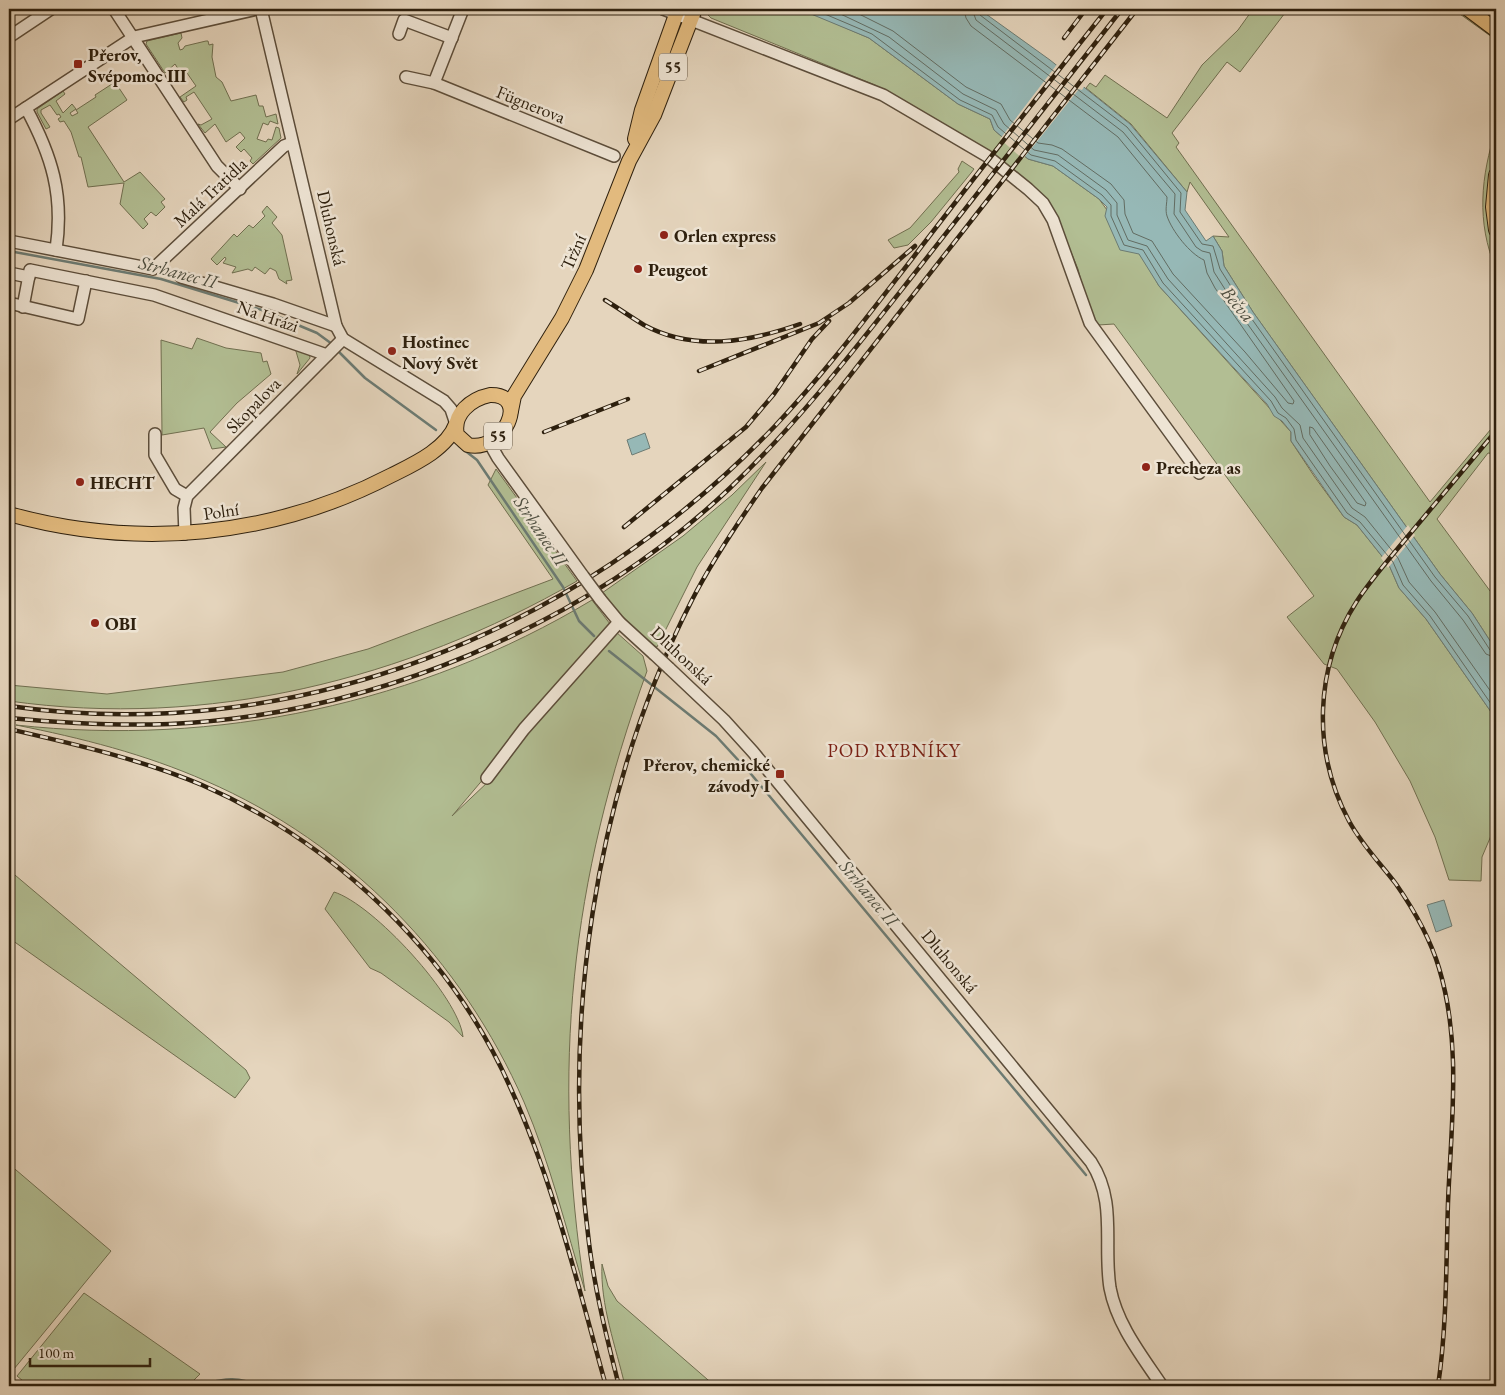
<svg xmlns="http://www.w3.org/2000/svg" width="1505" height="1395" font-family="'EB Garamond',serif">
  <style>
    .green { fill: #b2be93; stroke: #706f50; fill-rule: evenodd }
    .water { fill: #96b8b6; stroke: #6c7b73 }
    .pier { fill: #e5d5bd }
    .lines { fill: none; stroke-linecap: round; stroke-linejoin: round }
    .shore { stroke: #626c62; stroke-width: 1 }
    .stream { stroke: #6c7b73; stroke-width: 2.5 }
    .minor-casing { stroke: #5c4d3a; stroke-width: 14 }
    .major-casing { stroke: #2e200e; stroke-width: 16 }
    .minor { stroke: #eee4d4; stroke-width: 11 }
    .major { stroke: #e2ba7e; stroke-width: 14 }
    .rail-casing { stroke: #2e200e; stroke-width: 4.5 }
    .rail { stroke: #eee4d4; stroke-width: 2.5; stroke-dasharray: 8; stroke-linecap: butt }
    .minor-bridge-casing { stroke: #5c4d3a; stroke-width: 14; stroke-linecap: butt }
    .minor-bridge { stroke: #eee4d4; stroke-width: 11 }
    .poi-dot { fill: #8f2418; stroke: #eee4d4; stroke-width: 2 }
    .labels { text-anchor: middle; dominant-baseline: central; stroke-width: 5; stroke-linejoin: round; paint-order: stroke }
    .shield { fill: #eee4d4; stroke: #685b49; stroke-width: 1 }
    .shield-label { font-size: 16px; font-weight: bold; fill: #2e200e }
    .poi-label { font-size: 18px; font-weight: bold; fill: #2e200e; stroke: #eee4d4; text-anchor: start }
    .street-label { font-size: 18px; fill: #2e200e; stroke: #eee4d4 }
    .water-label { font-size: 19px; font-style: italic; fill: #4d4e40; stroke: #eee4d4 }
    .neighbourhood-label { font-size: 19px; letter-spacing: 1px; fill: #7a1f14; stroke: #eee4d4 }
  </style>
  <rect width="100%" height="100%" fill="#e5d5bd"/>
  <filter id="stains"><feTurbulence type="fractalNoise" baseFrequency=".004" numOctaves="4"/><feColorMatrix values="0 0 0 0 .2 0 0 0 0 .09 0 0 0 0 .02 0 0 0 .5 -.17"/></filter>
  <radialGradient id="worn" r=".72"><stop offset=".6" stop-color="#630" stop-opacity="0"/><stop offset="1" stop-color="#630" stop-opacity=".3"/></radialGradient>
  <g class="green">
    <polygon points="702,9 799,9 818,16 869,38 958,104 990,119 994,130 1028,159 1053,166 1099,199 1148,266 1159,286 1291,432 1291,441 1314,476 1344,517 1357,525 1389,565 1399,588 1426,619 1496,719 1496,824 1482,857 1481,881 1449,880 1435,837 1410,781 1375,722 1337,669 1324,664 1287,617 1314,596 1114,324 1098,325 1087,304 1078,269 1059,223 966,137 875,85 711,18"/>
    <polygon points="1253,9 1288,9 1240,72 1227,62 1172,133 1179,143 1176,147 1430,502 1496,423 1496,454 1488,453 1437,519 1496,599 1496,650 1472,613 1440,574 1253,312 1224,266 1222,251 1213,236 1229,237 1190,182 1187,192 1131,124 1086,88 1090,83 1096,87 1105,75 1167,118 1202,65 1238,30"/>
    <polygon points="1453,9 1489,9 1496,14 1496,40"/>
    <polygon points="181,33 182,38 178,43 180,50 183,49 185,46 206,41 208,41 209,45 213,44 212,57 216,77 222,82 231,101 256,95 259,106 263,106 266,117 276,114 278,124 270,121 268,125 263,123 257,139 266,142 268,139 272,140 276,127 279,128 281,138 253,164 250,161 252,158 244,149 241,152 236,147 245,138 240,132 226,142 215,124 205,133 198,124 201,125 212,119 194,92 186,97 187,100 184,102 180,97 196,86 187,73 182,75 175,64 165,73 146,44 147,41"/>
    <polygon points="115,82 127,100 88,127 124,182 140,172 165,199 161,202 165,207 156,216 151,212 144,219 148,224 143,229 120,204 124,183 88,187 81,157 79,157 71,132 64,121 60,122 58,119 61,117 59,114 57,115 50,105 41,110 41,113 50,127 46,129 37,112 37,109 63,91 65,94 56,101 63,113 72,104 76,109 70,113 72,116 78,113 76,110 96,97 95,95"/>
    <path d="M1496,129V269C1476,222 1481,176 1496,129Z"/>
    <polygon points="962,161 974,169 971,173 931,222 908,245 894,248 888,240 910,228 959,172 958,169"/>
    <polygon points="267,206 277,217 272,223 282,235 292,280 286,281 287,284 279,279 276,271 270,268 265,274 255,267 252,271 248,269 232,273 236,267 223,263 226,259 225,257 217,265 211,259 234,234 237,237 249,225 253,228 265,216 262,212"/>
    <polygon points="197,338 226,348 261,353 263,362 267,361 271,374 237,403 210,432 226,447 212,449 204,428 162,435 161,340 192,349"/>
    <polygon points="295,348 309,353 310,358 297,374 300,365"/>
    <path d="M766,462L697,567L657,647C638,640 615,610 602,593L683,536L732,495Z"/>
    <path d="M496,469L577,581C405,680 208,729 9,701V685L107,694L283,672L368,649L553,579L488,485Z"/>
    <path d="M592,600L616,632L643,656L647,671C570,883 551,1068 585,1291C566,1228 550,1163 524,1102C462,960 349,843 206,781C145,754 81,738 16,725C216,747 419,704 592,600ZM485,777L490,780L452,816Z"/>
    <polygon points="9,870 246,1070 250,1078 235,1098 9,938"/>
    <path d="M334,892C373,904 459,997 463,1037L449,1022L381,973L370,968L325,909Z"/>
    <polygon points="9,1164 111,1251 9,1375"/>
    <path d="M602,1264L608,1286L617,1301L715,1386H625C616,1347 600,1305 602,1264Z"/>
    <polygon points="84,1293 200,1374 192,1382 175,1386 29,1386 17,1376"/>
  </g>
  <g class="water">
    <polygon points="799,9 979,9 1050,60 1130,124 1187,192 1185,210 1206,241 1213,236 1222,251 1224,266 1253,312 1440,574 1472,613 1496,650 1496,719 1426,619 1399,588 1389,565 1357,525 1344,517 1291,441 1291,432 1282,421 1274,416 1267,404 1159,286 1139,254 1120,250 1105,216 1107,207 1099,199 1053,166 1028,159 994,130 990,119 958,104 869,38"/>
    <polygon points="645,433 650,448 632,455 627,440"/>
    <polygon points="1444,900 1452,926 1436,932 1427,905"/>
  </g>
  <g class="pier">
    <polygon points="1058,63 1085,85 1082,90 1079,89 1023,159 1000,139"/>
    <polygon points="1408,525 1415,535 1388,568 1381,558"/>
  </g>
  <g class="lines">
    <g class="shore">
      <polyline points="813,9 872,34 960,100 992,115 998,127 1031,155 1055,161 1102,195 1111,205 1111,216 1124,245 1143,250 1163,283 1271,401 1278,413 1286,418 1294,429 1296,440 1347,513 1360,522 1393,562 1403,585 1430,616 1496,711"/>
      <polyline points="830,9 889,37 963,94 996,110 1004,124 1034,150 1058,155 1106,190 1117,203 1117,215 1128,240 1147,246 1168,279 1275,397 1282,408 1300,425 1303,438 1352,508 1365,517 1398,558 1409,582 1435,612 1496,699"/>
      <path d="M849,9L893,31L966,87L1001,104L1010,120L1038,143L1052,145L1062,149L1111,184L1124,200L1125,214L1133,233L1152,241L1173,274L1245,352L1288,403L1293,404L1294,401L1215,288L1207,273L1204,260C1190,254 1172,231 1167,216C1165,210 1167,203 1167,197L1118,137L971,26L966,18L964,9"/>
      <polyline points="972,9 976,20 1123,132 1175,194 1174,214 1196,247 1202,251 1210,253 1214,272 1244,319 1431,581 1463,620 1486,654 1496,658"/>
      <polyline points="978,9 980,15 1127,127 1181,193 1180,212 1202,244 1213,246 1220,269 1249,315 1435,577 1468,616 1490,650 1496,652"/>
      <polygon points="1310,427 1313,428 1366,503 1365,506 1357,503 1330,466 1310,435"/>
    </g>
    <g class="stream">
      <polyline points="9,251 161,279 262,310 317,333 332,344"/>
      <polyline points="339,352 365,378 436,430"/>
      <polyline points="459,446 477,460 563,587 579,621 594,636"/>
      <polyline points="609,651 716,736 751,774 1086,1175"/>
      <path d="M193,1386C214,1382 237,1373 256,1386"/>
    </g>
    <defs>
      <g id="minor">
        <polyline points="114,9 217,166 240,189"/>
        <polyline points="261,9 336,326 343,339 444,401 451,409 456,424"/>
        <polyline points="663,9 883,95 987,156 1028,189 1043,203 1053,220 1090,323 1199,473"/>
        <polyline points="399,34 404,20 452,38"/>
        <polyline points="9,37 51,9"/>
        <polyline points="406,77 434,83 614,156"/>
        <polyline points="434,83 463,9"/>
        <path d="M26,108C52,156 64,195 56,250"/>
        <polyline points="9,119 134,37 257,9"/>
        <polyline points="9,241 153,269 284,146 292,143"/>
        <polyline points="9,273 29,277"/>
        <polyline points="181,277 273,304 336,326"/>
        <polyline points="9,303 78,319 86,281"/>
        <polyline points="23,307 30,270 154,295 327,355"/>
        <polyline points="155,434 155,455 175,489 187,496"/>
        <polyline points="489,442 498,458 583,576"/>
        <polyline points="185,534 184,508 187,496 343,339"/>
        <polyline points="600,599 619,622 654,654"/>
        <path d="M669,668L724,720L753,752L1091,1162C1117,1202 1103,1244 1110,1288C1117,1325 1142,1356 1162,1386"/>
        <polyline points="487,778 524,729 619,622"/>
      </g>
      <g id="major">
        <polyline points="1468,9 1496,30"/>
        <polyline points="635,139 642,110 678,9"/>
        <polyline points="1496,175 1493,207 1496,230"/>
        <path d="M490,395C531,394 504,453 468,445L457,435C452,414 471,399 490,395Z"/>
        <polyline points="511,411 514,396 562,318 586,270 629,161 654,115 695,9"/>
        <path d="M9,514C138,550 273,537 392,475C414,464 447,449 456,424"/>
      </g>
    </defs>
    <use href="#minor" class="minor-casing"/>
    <use href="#major" class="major-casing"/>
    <use href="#minor" class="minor"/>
    <use href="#major" class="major"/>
    <defs>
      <g id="rail">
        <polyline points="1064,38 1086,9"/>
        <path d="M605,300C618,308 631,317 644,325C694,352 749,342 800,324"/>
        <polyline points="699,371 819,323 849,303 915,246"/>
        <polyline points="544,432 628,399"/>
        <polyline points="624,527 746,427 774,394 812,339 829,321"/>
        <path d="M9,706C295,747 577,633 774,427C825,373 870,313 915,255C978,172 1043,90 1107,9"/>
        <path d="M9,718C63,723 116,726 170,724C370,715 585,626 730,488C800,421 858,345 918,269C986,182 1054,95 1122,9"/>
        <path d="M9,729C74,744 140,759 202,785C337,844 452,955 511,1089C554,1184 578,1286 606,1386"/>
        <path d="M619,1386C607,1339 595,1291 589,1243C561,1026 592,796 692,600C712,561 737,524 762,488L1137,9"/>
        <path d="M1438,1386C1447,1326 1446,1264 1448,1203C1451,1125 1462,1044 1439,968C1430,938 1414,910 1396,884C1380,863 1362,845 1349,821C1312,752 1314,668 1357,601C1372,578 1391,557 1409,535C1438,500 1467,466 1496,431"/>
      </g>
    </defs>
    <use href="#rail" class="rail-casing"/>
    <use href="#rail" class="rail"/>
    <defs>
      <g id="minor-bridge">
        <polyline points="583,576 600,599"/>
        <polyline points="654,654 669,668"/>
      </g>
    </defs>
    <use href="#minor-bridge" class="minor-bridge-casing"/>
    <use href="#minor-bridge" class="minor-bridge"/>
  </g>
  <g class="poi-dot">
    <rect x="73" y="59" width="10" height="10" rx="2.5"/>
    <circle cx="664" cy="235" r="5"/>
    <circle cx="638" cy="269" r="5"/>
    <circle cx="392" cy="351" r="5"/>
    <circle cx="1146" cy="467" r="5"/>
    <circle cx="80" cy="482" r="5"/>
    <circle cx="95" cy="623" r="5"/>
    <rect x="775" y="769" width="10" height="10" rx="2.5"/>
  </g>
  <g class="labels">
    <g class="shield">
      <rect x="659" y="53.5" width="28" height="27" rx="4"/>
      <rect x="484" y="422.5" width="28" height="27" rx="4"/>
    </g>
    <g class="shield-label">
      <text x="673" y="67">55</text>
      <text x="498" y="436">55</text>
    </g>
    <g class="poi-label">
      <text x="88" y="54">Přerov,<tspan x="88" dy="21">Svépomoc III</tspan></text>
      <text x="674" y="235">Orlen express</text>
      <text x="648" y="269">Peugeot</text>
      <text x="402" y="341">Hostinec<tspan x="402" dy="21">Nový Svět</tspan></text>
      <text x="1156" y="467">Precheza as</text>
      <text x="90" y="482">HECHT</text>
      <text x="105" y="623">OBI</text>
      <text x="770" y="764" text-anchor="end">Přerov, chemické<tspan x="770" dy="21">závody I</tspan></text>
    </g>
    <g class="street-label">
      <text transform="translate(531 104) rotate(22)">Fügnerova</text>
      <text transform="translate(210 192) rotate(-43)">Malá Tratidla</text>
      <text transform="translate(332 228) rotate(77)">Dluhonská</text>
      <text transform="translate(573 252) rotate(-66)">Tržní</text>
      <text transform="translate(268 316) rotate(19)">Na Hrázi</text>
      <text transform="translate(253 405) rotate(-46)">Skopalova</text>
      <text transform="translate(221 511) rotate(-8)">Polní</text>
      <text transform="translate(682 655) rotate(43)">Dluhonská</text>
      <text transform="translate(950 961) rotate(50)">Dluhonská</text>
    </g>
    <g class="water-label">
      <text transform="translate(178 272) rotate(15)">Strhanec II</text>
      <text transform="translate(1238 304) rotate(50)">Bečva</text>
      <text transform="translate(541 531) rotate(56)">Strhanec II</text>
      <text transform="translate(869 893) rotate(50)">Strhanec II</text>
    </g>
    <g class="neighbourhood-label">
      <text x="894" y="750">POD RYBNÍKY</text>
    </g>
  </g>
  <rect width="1505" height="1395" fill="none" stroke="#e5d5bd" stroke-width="30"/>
  <rect x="10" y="10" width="1485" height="1375" fill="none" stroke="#2e200e" stroke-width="2.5"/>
  <rect x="15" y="15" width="1475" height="1365" fill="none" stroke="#2e200e"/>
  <path d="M30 1358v8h120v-8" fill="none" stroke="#2e200e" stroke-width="2.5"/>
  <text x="38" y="1358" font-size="15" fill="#2e200e" stroke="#eee4d4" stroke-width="4" paint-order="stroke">100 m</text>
  <rect width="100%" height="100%" filter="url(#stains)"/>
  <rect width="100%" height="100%" fill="url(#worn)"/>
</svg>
